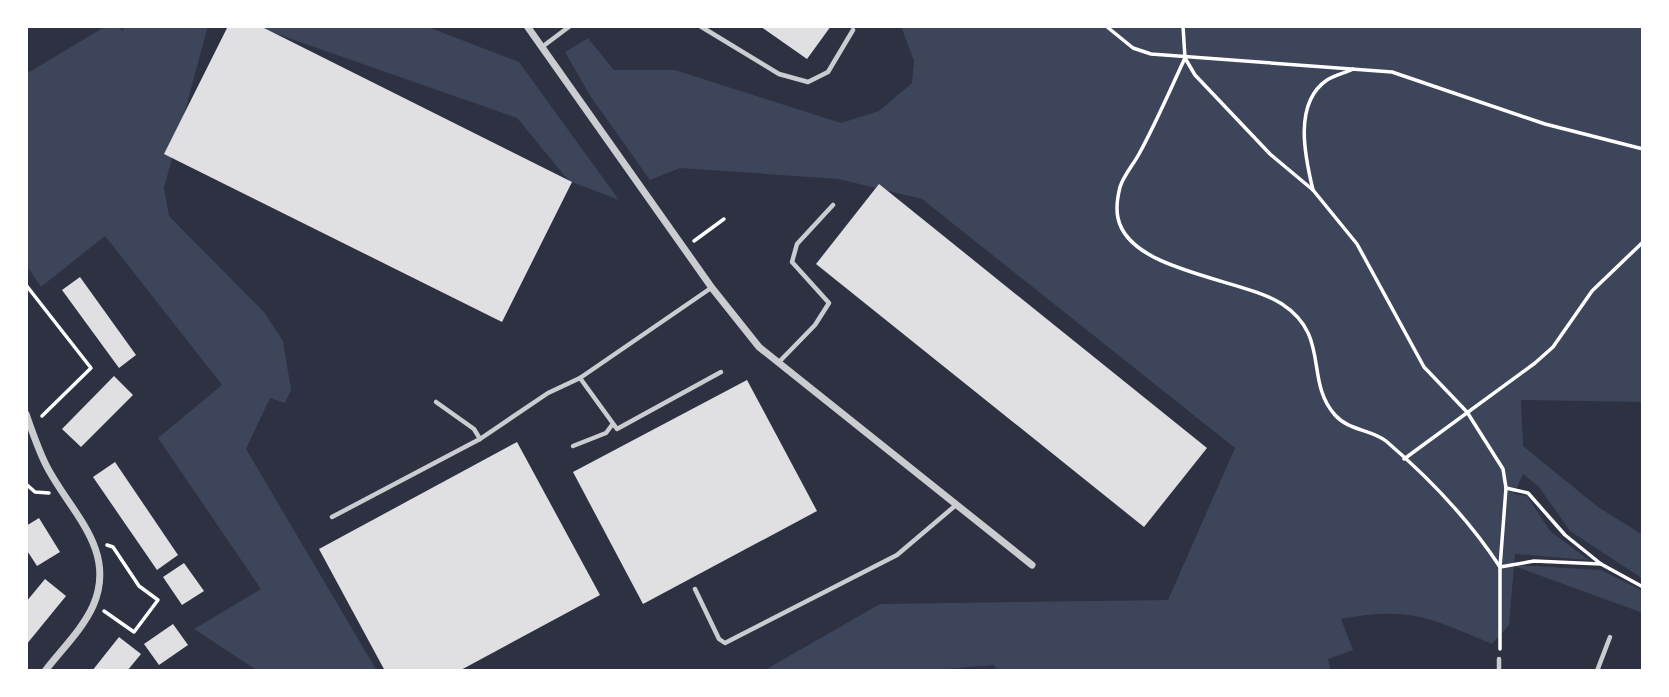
<svg xmlns="http://www.w3.org/2000/svg" width="1669" height="697" font-family="Overpass,sans-serif">
  <style>
    .green { fill: #3c4559 }
    .building { fill: #e0e0e3 }
    .lines { fill: none; stroke-linecap: round; stroke-linejoin: round }
    .path { stroke: #fff; stroke-width: 3.5 }
    .service { stroke: #caccd0; stroke-width: 4.5 }
    .minor { stroke: #caccd0; stroke-width: 7 }
  </style>
  <rect width="100%" height="100%" fill="#2d3142"/>
  <g class="green">
    <polygon points="106,26 118,26 123,31 124,26 208,26 164,188 169,216 264,312 283,341 291,390 285,403 270,398 246,449 377,671 258,671 194,629 261,589 158,438 222,385 105,236 41,287 26,265 26,74"/>
    <polygon points="254,26 425,26 519,62 619,200 569,181 517,118"/>
    <path d="M901,26H1643V402L1521,400L1523,446L1598,507L1643,535V579L1570,531L1539,487L1523,474L1514,494L1527,496L1550,531L1589,560L1515,554L1514,565L1601,570L1643,591V613L1514,566L1509,625L1492,644C1430,618 1410,606 1341,619L1353,650L1328,659L1331,671H997L994,665L922,671H763L880,604L1168,600L1235,448L922,199L838,179L680,168L650,180L591,97L565,52L588,38L614,70H675L841,123L879,111L912,83L914,61Z"/>
  </g>
  <g class="building">
    <polygon points="228,26 260,26 572,182 502,322 164,154"/>
    <polygon points="760,26 831,26 807,59"/>
    <polygon points="879,184 1207,448 1144,527 816,264"/>
    <polygon points="80,277 136,355 119,368 62,290"/>
    <polygon points="114,376 133,395 81,447 62,429"/>
    <polygon points="747,380 817,511 643,604 573,472"/>
    <polygon points="517,442 600,595 459,671 385,671 319,549"/>
    <polygon points="115,462 178,555 157,570 93,477"/>
    <polygon points="39,518 60,552 37,566 26,549 26,526"/>
    <polygon points="184,563 204,591 182,605 163,577"/>
    <polygon points="45,579 66,596 26,645 26,602"/>
    <polygon points="173,624 188,645 159,665 144,644"/>
    <polygon points="119,637 141,654 127,671 92,671"/>
  </g>
  <g class="lines">
    <g class="path">
      <polyline points="1106,26 1133,48 1151,54 1392,72 1545,124 1643,149"/>
      <polyline points="1183,26 1185,58 1195,75 1270,154 1313,190 1357,244 1424,367 1467,412 1503,469 1506,488 1500,567 1500,649"/>
      <path d="M1185,58C1170,90 1156,123 1139,154C1133,165 1124,175 1120,187C1118,195 1116,209 1118,218C1129,272 1242,278 1282,304C1331,336 1304,380 1335,415C1349,431 1371,429 1386,441C1428,477 1470,521 1500,567L1534,561L1601,564"/>
      <path d="M1313,190C1305,157 1293,103 1327,80C1335,75 1345,73 1353,69"/>
      <polyline points="694,241 724,219"/>
      <polyline points="26,285 91,368 42,416"/>
      <polyline points="1404,459 1535,363 1553,347 1592,291 1643,242"/>
      <polyline points="26,484 35,492 49,493"/>
      <polyline points="1506,488 1528,493 1565,535 1601,564 1643,587"/>
      <polyline points="104,611 134,632 158,600 139,586 113,547 107,545"/>
    </g>
    <g class="service">
      <polyline points="700,26 779,74 808,82 828,72 853,30"/>
      <polyline points="542,47 570,26"/>
      <polyline points="779,362 815,325 829,303 792,262 797,244 833,205"/>
      <polyline points="580,378 617,429 721,372"/>
      <polyline points="436,402 474,429 480,439"/>
      <polyline points="573,446 606,433 612,425"/>
      <polyline points="332,517 480,439 548,393 580,378 711,288"/>
      <polyline points="695,589 719,639 725,643 897,555 956,505"/>
      <polyline points="1499,671 1499,659"/>
      <polyline points="1597,671 1610,637"/>
    </g>
    <g class="minor">
      <polyline points="527,26 712,288 759,347 1032,565"/>
      <path d="M26,414C32,431 38,449 46,465C69,511 118,549 93,606C82,630 61,650 45,671"/>
    </g>
  </g>
  <rect width="1669" height="697" fill="none" stroke="#ffffff" stroke-width="56"/>
</svg>
